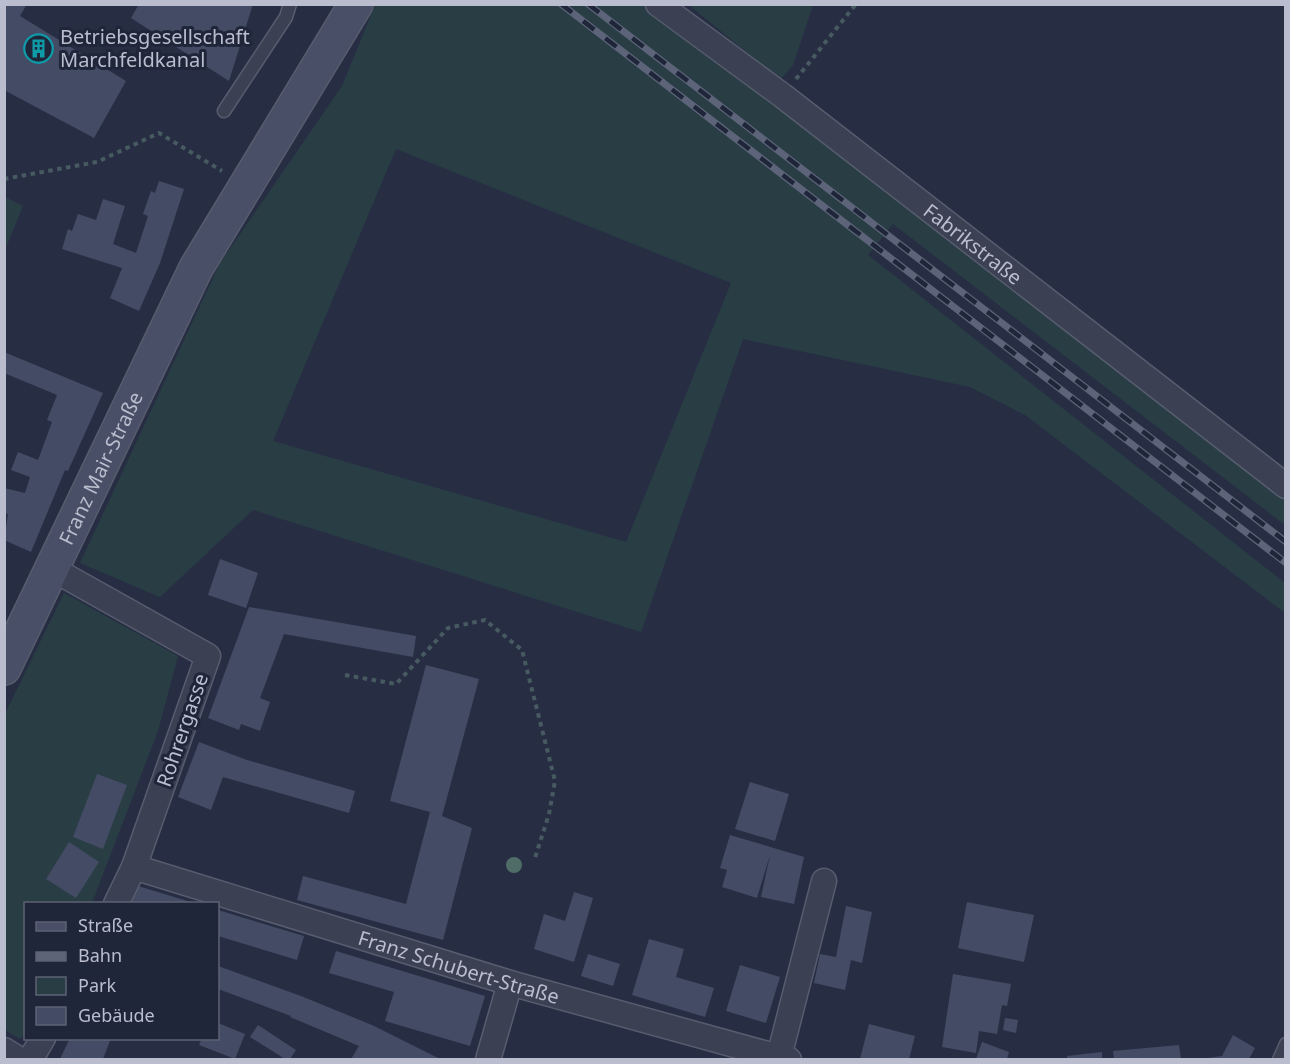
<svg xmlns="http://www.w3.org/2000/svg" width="1290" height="1064" font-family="'Noto Sans',sans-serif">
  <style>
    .green { fill: #293d45; fill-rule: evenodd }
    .building { fill: #444b64 }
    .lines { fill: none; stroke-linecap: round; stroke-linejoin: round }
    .lane-casing { stroke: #575c6e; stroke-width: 15 }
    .street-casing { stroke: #575c6e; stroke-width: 27 }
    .secondary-casing { stroke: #575c6e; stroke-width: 36 }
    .path { stroke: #475a61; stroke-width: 4; stroke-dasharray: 4.5 4.5; stroke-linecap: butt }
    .lane { stroke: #3b4153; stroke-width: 12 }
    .street { stroke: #3b4153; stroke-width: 24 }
    .secondary { stroke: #494f66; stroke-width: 33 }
    .rail-casing { stroke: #5d647a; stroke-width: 7 }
    .rail { stroke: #202639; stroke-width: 4.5; stroke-dasharray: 14; stroke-linecap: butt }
    .tree { fill: #4f6c66 }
    .labels { text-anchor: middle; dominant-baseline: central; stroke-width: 6; stroke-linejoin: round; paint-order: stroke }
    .poi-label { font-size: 20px; fill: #b9bdcd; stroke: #202639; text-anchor: start }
    .street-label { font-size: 20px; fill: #b9bdcd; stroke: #202639 }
  </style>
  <rect width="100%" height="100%" fill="#272e44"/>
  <g class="green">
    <path d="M375,5H644L1285,497V525L893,224L868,255L1285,583V613L1025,415L970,387L743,339L641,632L253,510L160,597L80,563L220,263L342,86ZM396,149L731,283L626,542L273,441Z"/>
    <polygon points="689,5 813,5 793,65 780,80"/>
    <polygon points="5,197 23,206 5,250"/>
    <polygon points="64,593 178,656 158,731 92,903 26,904 26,1032 20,1039 5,1030 4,716"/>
  </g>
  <g class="building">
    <polygon points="4,4 27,4 20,16 126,81 94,138 4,90"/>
    <polygon points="139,4 253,4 229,81 131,18"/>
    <polygon points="159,181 184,189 160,263 139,311 110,298 122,268 62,249 68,229 72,231 78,214 96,220 103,199 125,206 113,244 136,253 148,216 143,214 151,191 155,193"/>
    <polygon points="4,352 103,393 68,471 65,470 31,552 4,540 8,514 4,513 4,488 25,493 30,477 11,470 18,452 38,460 52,422 47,420 57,395 4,373"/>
    <polygon points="220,559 258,573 246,608 208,595"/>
    <polygon points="249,607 416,636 413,657 284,634 260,698 270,702 260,731 241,724 239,730 208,718"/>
    <polygon points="426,665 479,679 442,816 472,828 443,940 297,900 303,876 406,904 430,812 390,801"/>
    <polygon points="199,742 247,760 355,791 349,813 223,777 211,810 178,797"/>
    <polygon points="97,774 127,785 103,849 73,837"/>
    <polygon points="750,782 789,794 775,841 735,829"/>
    <polygon points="730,835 804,857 794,904 761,897 770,855 757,898 722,887 727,870 720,868"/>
    <polygon points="69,842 99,862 76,898 46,879"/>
    <polygon points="138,886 194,903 130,903"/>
    <polygon points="574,892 593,898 574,962 534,949 544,914 565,921"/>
    <polygon points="967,902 1034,915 1024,962 958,948"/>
    <polygon points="846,906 872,912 862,963 851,960 845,990 814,983 820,954 836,957"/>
    <polygon points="218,910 304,936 297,960 218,936"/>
    <polygon points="649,939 684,949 676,977 714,988 705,1017 632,995"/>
    <polygon points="336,951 485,996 470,1046 385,1021 394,992 329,973"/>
    <polygon points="588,954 620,964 613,986 581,976"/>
    <polygon points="740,965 780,977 766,1023 726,1011"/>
    <polygon points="218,966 301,996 372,1025 440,1059 351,1059 359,1046 290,1017 291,1016 218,989"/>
    <polygon points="953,974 1011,984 1007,1006 1002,1005 997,1034 979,1031 976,1053 942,1047"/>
    <polygon points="1005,1018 1018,1020 1016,1033 1003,1030"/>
    <polygon points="218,1023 245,1034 235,1059 199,1045 202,1038 218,1038"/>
    <polygon points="869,1024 915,1036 909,1059 860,1059"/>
    <polygon points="258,1025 296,1050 290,1059 285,1059 250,1037"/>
    <polygon points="1233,1035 1255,1048 1249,1059 1200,1059 1222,1056"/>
    <polygon points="70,1038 111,1038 103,1059 60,1059"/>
    <polygon points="982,1042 1009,1052 1007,1059 976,1059"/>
    <polygon points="1179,1045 1181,1059 1114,1059 1113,1051"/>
    <polygon points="1102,1052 1102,1059 1067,1059 1067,1056"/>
  </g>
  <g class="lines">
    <defs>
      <g id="lane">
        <polyline points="224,111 286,17 290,4"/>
        <polyline points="1279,1060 1286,1044"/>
      </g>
      <g id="street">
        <path id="s1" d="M658,4L783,96L1286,486"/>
        <polyline points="51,568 208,656 134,867 116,904"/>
        <path id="s2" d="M134,867L510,983L789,1060"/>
        <polyline points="4,1050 20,1060"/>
        <polyline points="779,1057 824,881"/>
        <polyline points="30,1060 43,1038"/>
        <polyline points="488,1060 510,983"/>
      </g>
      <g id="secondary">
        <path id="s3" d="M4,668L196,268L356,4"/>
      </g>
    </defs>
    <use href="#lane" class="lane-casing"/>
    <use href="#street" class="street-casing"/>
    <use href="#secondary" class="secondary-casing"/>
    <g class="path">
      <polyline points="796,79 856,4"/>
      <polyline points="4,179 97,162 159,133 222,171"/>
      <polyline points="345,675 396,684 448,628 485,620 522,650 555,781 549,814 534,861"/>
    </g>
    <use href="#lane" class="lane"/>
    <use href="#street" class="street"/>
    <use href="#secondary" class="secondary"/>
    <defs>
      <g id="rail">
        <polyline points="561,4 1286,563"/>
        <polyline points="588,4 1286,542"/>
      </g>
    </defs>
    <use href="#rail" class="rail-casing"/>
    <use href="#rail" class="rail"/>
  </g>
  <circle class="tree" cx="514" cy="865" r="8"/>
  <defs>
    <symbol id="building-ring" viewBox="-11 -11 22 22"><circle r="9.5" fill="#202639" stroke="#0f9aa8" stroke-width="1.5"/><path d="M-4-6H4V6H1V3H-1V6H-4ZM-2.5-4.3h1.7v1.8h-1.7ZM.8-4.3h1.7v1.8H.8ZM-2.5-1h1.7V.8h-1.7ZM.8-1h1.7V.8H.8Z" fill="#0f9aa8"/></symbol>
  </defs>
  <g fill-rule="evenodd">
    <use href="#building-ring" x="22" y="32" width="33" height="33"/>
  </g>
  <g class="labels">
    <g class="poi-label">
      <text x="60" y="36">Betriebsgesellschaft<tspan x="60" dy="23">Marchfeldkanal</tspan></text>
    </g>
    <g class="street-label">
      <text stroke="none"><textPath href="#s1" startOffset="396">Fabrikstraße</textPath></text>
      <text stroke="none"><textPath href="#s3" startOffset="222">Franz Mair-Straße</textPath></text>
      <text transform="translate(182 730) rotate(-71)">Rohrergasse</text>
      <text stroke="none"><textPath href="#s2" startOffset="340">Franz Schubert-Straße</textPath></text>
    </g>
  </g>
  <rect width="1290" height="1064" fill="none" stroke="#b9bdcd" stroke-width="12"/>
  <rect x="24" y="902" width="195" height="138" fill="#202639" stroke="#5d6274" stroke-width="1.5"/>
  <rect x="36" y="922" width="30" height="9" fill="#494f66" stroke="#5d6274" stroke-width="1.5"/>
  <text x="78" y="932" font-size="18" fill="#b9bdcd">Straße</text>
  <rect x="36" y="952" width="30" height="9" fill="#5d647a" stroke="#5d6274" stroke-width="1.5"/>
  <text x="78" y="962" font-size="18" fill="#b9bdcd">Bahn</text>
  <rect x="36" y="977" width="30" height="18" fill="#293d45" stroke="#5d6274" stroke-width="1.5"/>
  <text x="78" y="992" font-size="18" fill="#b9bdcd">Park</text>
  <rect x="36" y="1007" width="30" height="18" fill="#444b64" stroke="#5d6274" stroke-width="1.5"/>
  <text x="78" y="1022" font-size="18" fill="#b9bdcd">Gebäude</text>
</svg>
